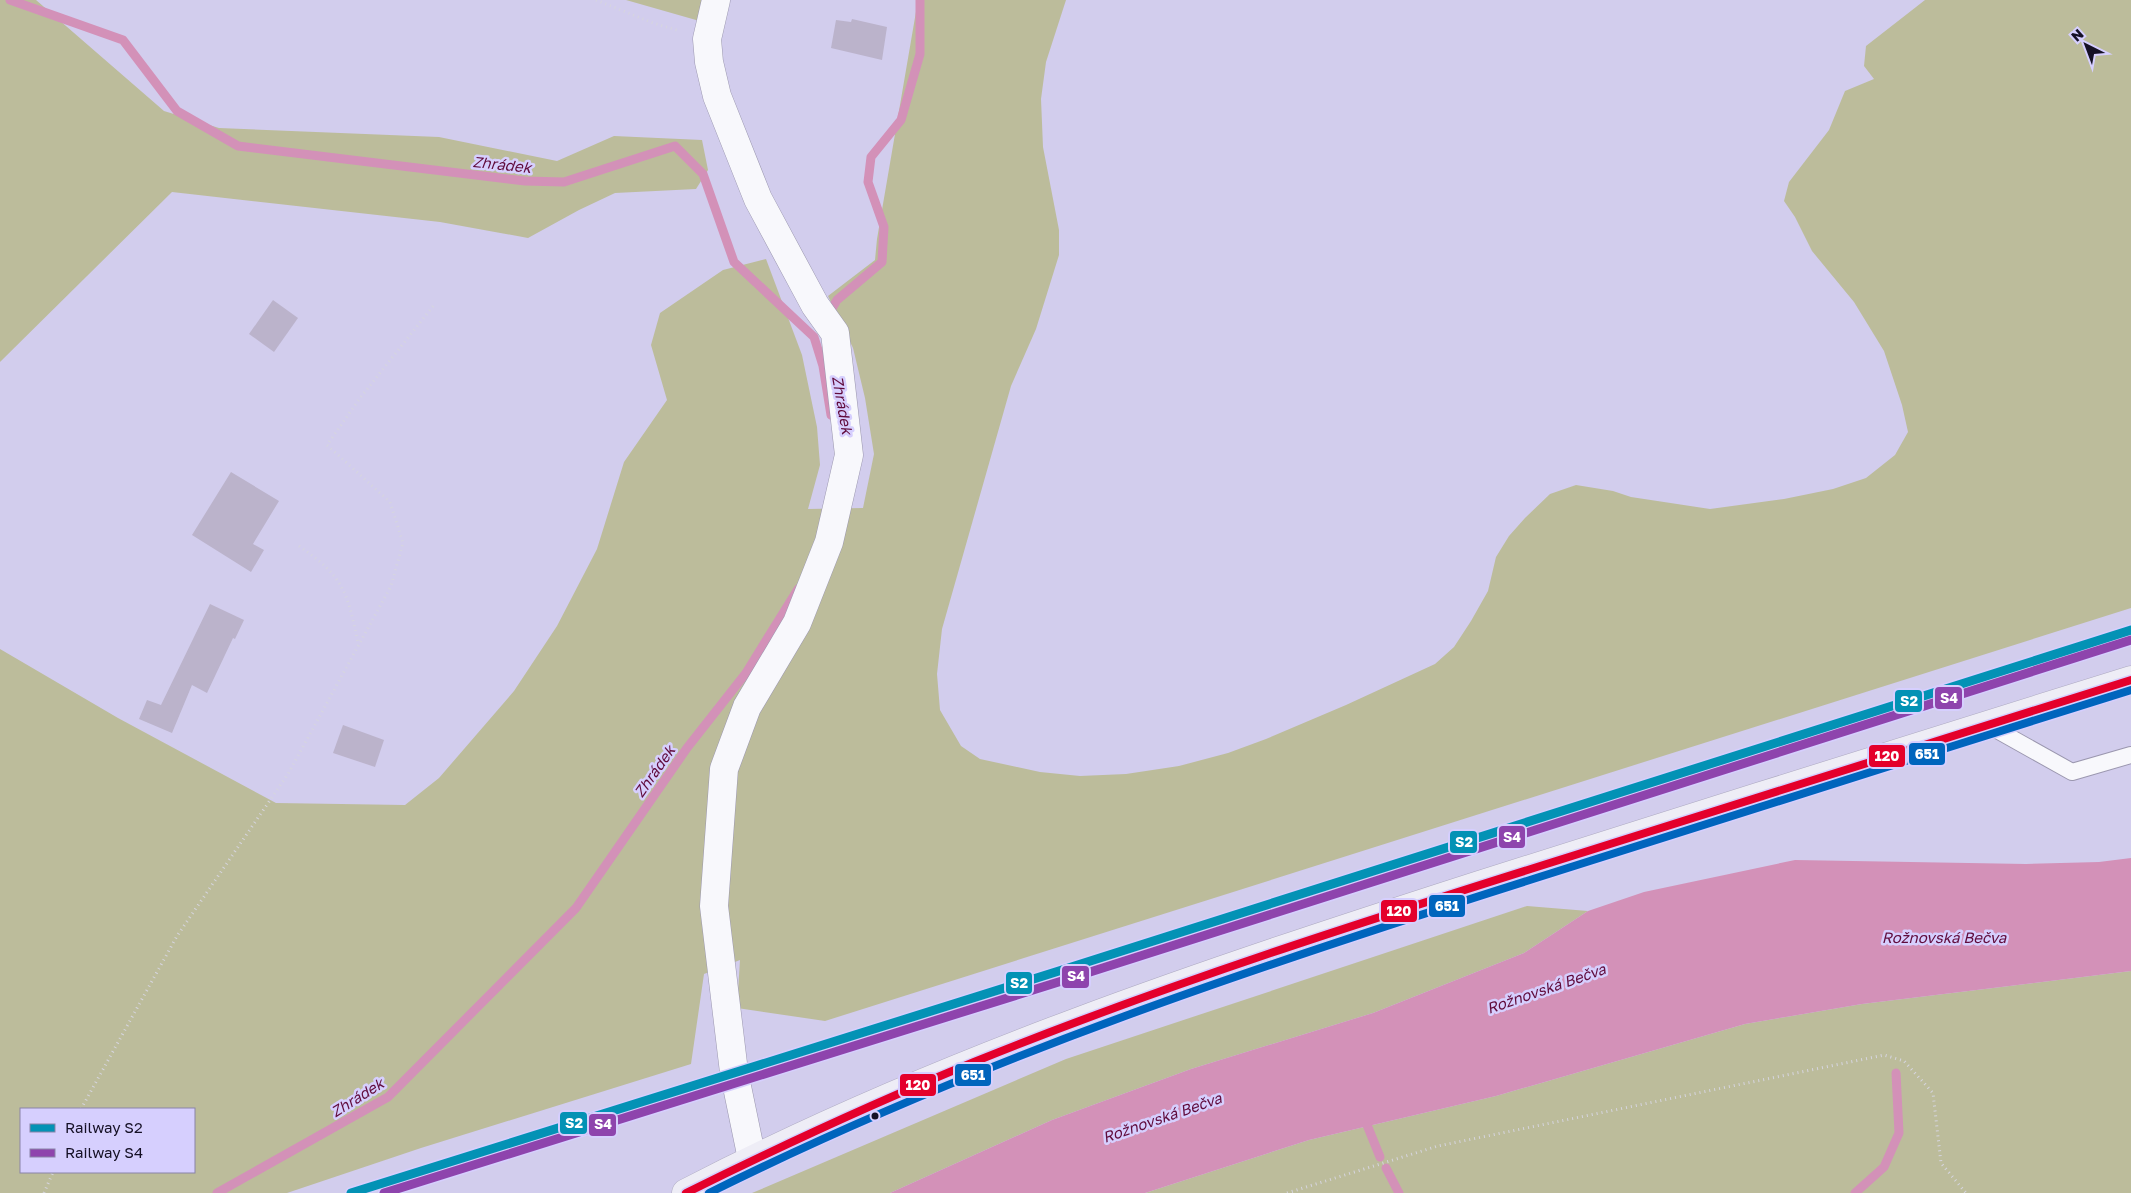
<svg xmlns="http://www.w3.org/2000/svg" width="2131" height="1193" font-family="'Golos Text',sans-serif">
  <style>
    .green { fill: #bcbc9b; fill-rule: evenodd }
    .water { fill: #d391b8 }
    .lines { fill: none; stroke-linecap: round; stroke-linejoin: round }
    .stream { stroke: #d391b8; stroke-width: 9 }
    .building { fill: #bbb3cb }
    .lane-casing { stroke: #9b97af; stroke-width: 18 }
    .street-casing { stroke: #9b97af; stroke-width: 29 }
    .primary-casing { stroke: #ada9c0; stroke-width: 29 }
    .path { stroke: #d6d5df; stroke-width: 3; stroke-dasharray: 1 4; stroke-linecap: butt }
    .lane { stroke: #f8f8fc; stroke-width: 16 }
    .street { stroke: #f8f8fc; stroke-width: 28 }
    .primary { stroke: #eeedf6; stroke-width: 28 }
    .bus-1-casing { stroke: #d6cffe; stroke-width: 11 }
    .bus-2-casing { stroke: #d6cffe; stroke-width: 11 }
    .bus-1 { stroke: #e4002b; stroke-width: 8 }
    .bus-2 { stroke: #0065bd; stroke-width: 8 }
    .rail-1-casing { stroke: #d6cffe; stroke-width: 12 }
    .rail-2-casing { stroke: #d6cffe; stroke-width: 12 }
    .rail-1 { stroke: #0392b5; stroke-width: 9 }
    .rail-2 { stroke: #8e44ad; stroke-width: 9 }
    .bus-dot { fill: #151025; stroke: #d6cffe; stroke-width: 2 }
    .labels { text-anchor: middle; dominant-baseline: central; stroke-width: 5; stroke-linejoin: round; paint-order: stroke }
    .water-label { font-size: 15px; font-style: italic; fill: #600b3c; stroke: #d6cffe }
    .line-badge { stroke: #d6cffe; stroke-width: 2 }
    .badge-label { font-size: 14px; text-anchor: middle; font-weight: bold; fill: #fff }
  </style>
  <rect width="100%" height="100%" fill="#d2cded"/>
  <g class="green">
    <polygon points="0,0 36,0 164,111 219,128 439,137 557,161 614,136 702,140 708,170 696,189 615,193 579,210 528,238 440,222 172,192 0,362"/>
    <polygon points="626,0 712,0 703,22"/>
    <path d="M918,0H1066L1046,62L1041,99L1043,147L1059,230V255L1036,329L1011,386L942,629L937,674L940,710L961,746L980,759L1040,772L1080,776L1126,774L1179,766L1228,753L1266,739L1346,705L1435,664L1454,647L1471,621L1488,591L1496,557L1509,536L1525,518L1550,494L1576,485L1613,491L1631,497L1710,509L1784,499L1833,489L1866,478L1895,455L1908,432L1902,405L1884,351L1854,302L1812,251L1795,217L1784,201L1789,182L1829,130L1845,91L1874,79L1864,66L1866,46L1925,0H2131V608L825,1021L737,1008L740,960L704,974L691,1064L421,1148L287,1193H0V649L118,718L276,803L405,805L439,778L514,691L557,626L597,549L624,462L667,400L651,345L660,313L723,270L766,259L802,355L817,427L820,465L808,509L863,508L874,454L865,398L853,348L828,296L875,260L877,239ZM21,1109H194V1172H21Z"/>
    <polygon points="1527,906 1588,911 1524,953 1373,1013 1191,1069 1052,1120 890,1193 752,1193 1066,1059"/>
    <polygon points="2131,971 2131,1193 1145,1193 1309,1140 1496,1096 1745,1024 1862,1004"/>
  </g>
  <polygon class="water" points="2131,858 2131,971 1862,1004 1745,1024 1496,1096 1309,1140 1145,1193 890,1193 1052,1120 1191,1069 1373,1013 1524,953 1588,911 1644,892 1795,860 2026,864 2099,862"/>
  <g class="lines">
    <g class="stream">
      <polyline points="10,0 123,40 177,111 238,146 525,181 564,182 675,146 703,174 734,262 814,337 823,366 831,415"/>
      <polyline points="827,317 837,300 882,262 884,227 868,182 871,157 901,120 920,54 920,0"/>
      <polyline points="1363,1115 1380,1157"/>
      <polyline points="1386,1168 1399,1193"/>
      <polyline points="217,1193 388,1097 576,908 687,748 746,673 798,589"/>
      <polyline points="1855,1193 1884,1167 1899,1133 1896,1073"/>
    </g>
  </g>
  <g class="building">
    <polygon points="852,19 887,27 882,60 831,48 836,20 851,22"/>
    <polygon points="273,300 298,318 274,352 249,334"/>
    <polygon points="231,472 279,501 253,544 264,550 251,572 192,535"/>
    <polygon points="210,604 244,620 235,639 233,638 207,693 192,685 172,733 139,719 147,700 161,705"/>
    <polygon points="343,725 384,740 375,767 333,753"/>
  </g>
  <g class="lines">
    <defs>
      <polyline id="lane" points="1988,725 2072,772 2131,755"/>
      <polyline id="street" points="716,0 707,39 709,62 717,96 758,199 815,305 835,333 849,455 829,542 797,623 747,707 724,769 714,906 734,1072 752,1159"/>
      <path id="primary" d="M686,1193C938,1062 1206,973 1476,886C1694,817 1913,748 2131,680"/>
    </defs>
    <use href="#lane" class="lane-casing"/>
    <use href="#street" class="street-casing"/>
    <use href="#primary" class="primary-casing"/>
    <g class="path">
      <polyline points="596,0 653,23 680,31"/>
      <path d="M299,546C344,577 347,591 358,643"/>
      <polyline points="81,1109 177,936 288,774 391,586 403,543 390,502 327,445 360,398 434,305"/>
      <polyline points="44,1193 53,1172"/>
      <polyline points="1287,1193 1438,1146 1884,1055 1904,1061 1933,1093 1941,1163 1966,1193"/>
    </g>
    <use href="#lane" class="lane"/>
    <use href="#street" class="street"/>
    <use href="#primary" class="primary"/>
    <defs>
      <path id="bus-1" d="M686,1193C781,1146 876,1102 974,1062C1169,983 1371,919 1572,856C1758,797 1944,738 2131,680"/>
      <path id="bus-2" d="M709,1193C980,1058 1263,964 1552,873C1745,811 1938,751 2131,690"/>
    </defs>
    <use href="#bus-1" class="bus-1-casing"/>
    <use href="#bus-2" class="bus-2-casing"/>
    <use href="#bus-1" class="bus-1"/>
    <use href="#bus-2" class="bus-2"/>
    <defs>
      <polyline id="rail-1" points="351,1193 1062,970 2131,630"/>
      <polyline id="rail-2" points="384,1193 1065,980 2131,640"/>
    </defs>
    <use href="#rail-1" class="rail-1-casing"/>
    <use href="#rail-2" class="rail-2-casing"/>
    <use href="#rail-1" class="rail-1"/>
    <use href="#rail-2" class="rail-2"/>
  </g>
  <circle class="bus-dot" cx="875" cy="1116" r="4.5"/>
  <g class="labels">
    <g class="water-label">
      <text transform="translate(502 164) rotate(6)">Zhrádek</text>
      <text transform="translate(843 405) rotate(80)">Zhrádek</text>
      <text transform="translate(654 771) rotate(-55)">Zhrádek</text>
      <text x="1944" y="937">Rožnovská Bečva</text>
      <text transform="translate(1546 988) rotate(-19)">Rožnovská Bečva</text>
      <text transform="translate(357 1097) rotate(-32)">Zhrádek</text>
      <text transform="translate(1162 1117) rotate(-19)">Rožnovská Bečva</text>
    </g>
  </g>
  <g class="line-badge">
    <rect x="1934" y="686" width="29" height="24" rx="5" fill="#8e44ad"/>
    <rect x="1894" y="689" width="29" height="24" rx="5" fill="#0392b5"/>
    <rect x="1908" y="742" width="38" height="24" rx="5" fill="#0065bd"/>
    <rect x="1868" y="744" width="38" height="24" rx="5" fill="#e4002b"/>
    <rect x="1498" y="825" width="28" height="24" rx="5" fill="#8e44ad"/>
    <rect x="1449" y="830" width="29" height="24" rx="5" fill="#0392b5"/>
    <rect x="1428" y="894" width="38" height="24" rx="5" fill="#0065bd"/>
    <rect x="1380" y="899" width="38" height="24" rx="5" fill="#e4002b"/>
    <rect x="1061" y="965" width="29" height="24" rx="5" fill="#8e44ad"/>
    <rect x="1005" y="971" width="28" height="24" rx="5" fill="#0392b5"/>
    <rect x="954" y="1063" width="38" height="24" rx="5" fill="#0065bd"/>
    <rect x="899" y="1073" width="38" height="24" rx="5" fill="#e4002b"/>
    <rect x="559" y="1111" width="29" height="24" rx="5" fill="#0392b5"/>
    <rect x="588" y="1113" width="29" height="24" rx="5" fill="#8e44ad"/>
  </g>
  <g class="badge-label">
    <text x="1949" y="703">S4</text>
    <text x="1909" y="706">S2</text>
    <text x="1927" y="759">651</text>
    <text x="1887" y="761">120</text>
    <text x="1512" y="842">S4</text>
    <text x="1464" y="847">S2</text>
    <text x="1447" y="911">651</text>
    <text x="1399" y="916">120</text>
    <text x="1076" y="981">S4</text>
    <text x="1019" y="988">S2</text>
    <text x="973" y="1080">651</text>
    <text x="918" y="1090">120</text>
    <text x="574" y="1128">S2</text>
    <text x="603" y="1129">S4</text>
  </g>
  <rect x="20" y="1108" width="175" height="65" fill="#d6cffe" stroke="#8983a7"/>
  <rect x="30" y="1124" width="25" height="8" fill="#0392b5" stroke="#8983a7"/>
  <text x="65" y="1133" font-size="15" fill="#151025">Railway S2</text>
  <rect x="30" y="1149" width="25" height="8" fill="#8e44ad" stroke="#8983a7"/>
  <text x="65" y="1158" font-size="15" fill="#151025">Railway S4</text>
  <g transform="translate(2086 45) rotate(318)" stroke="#d6cffe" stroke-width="4" paint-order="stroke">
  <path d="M0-4L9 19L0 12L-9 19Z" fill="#151025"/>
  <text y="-8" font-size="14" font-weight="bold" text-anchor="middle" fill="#151025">N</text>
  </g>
</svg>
